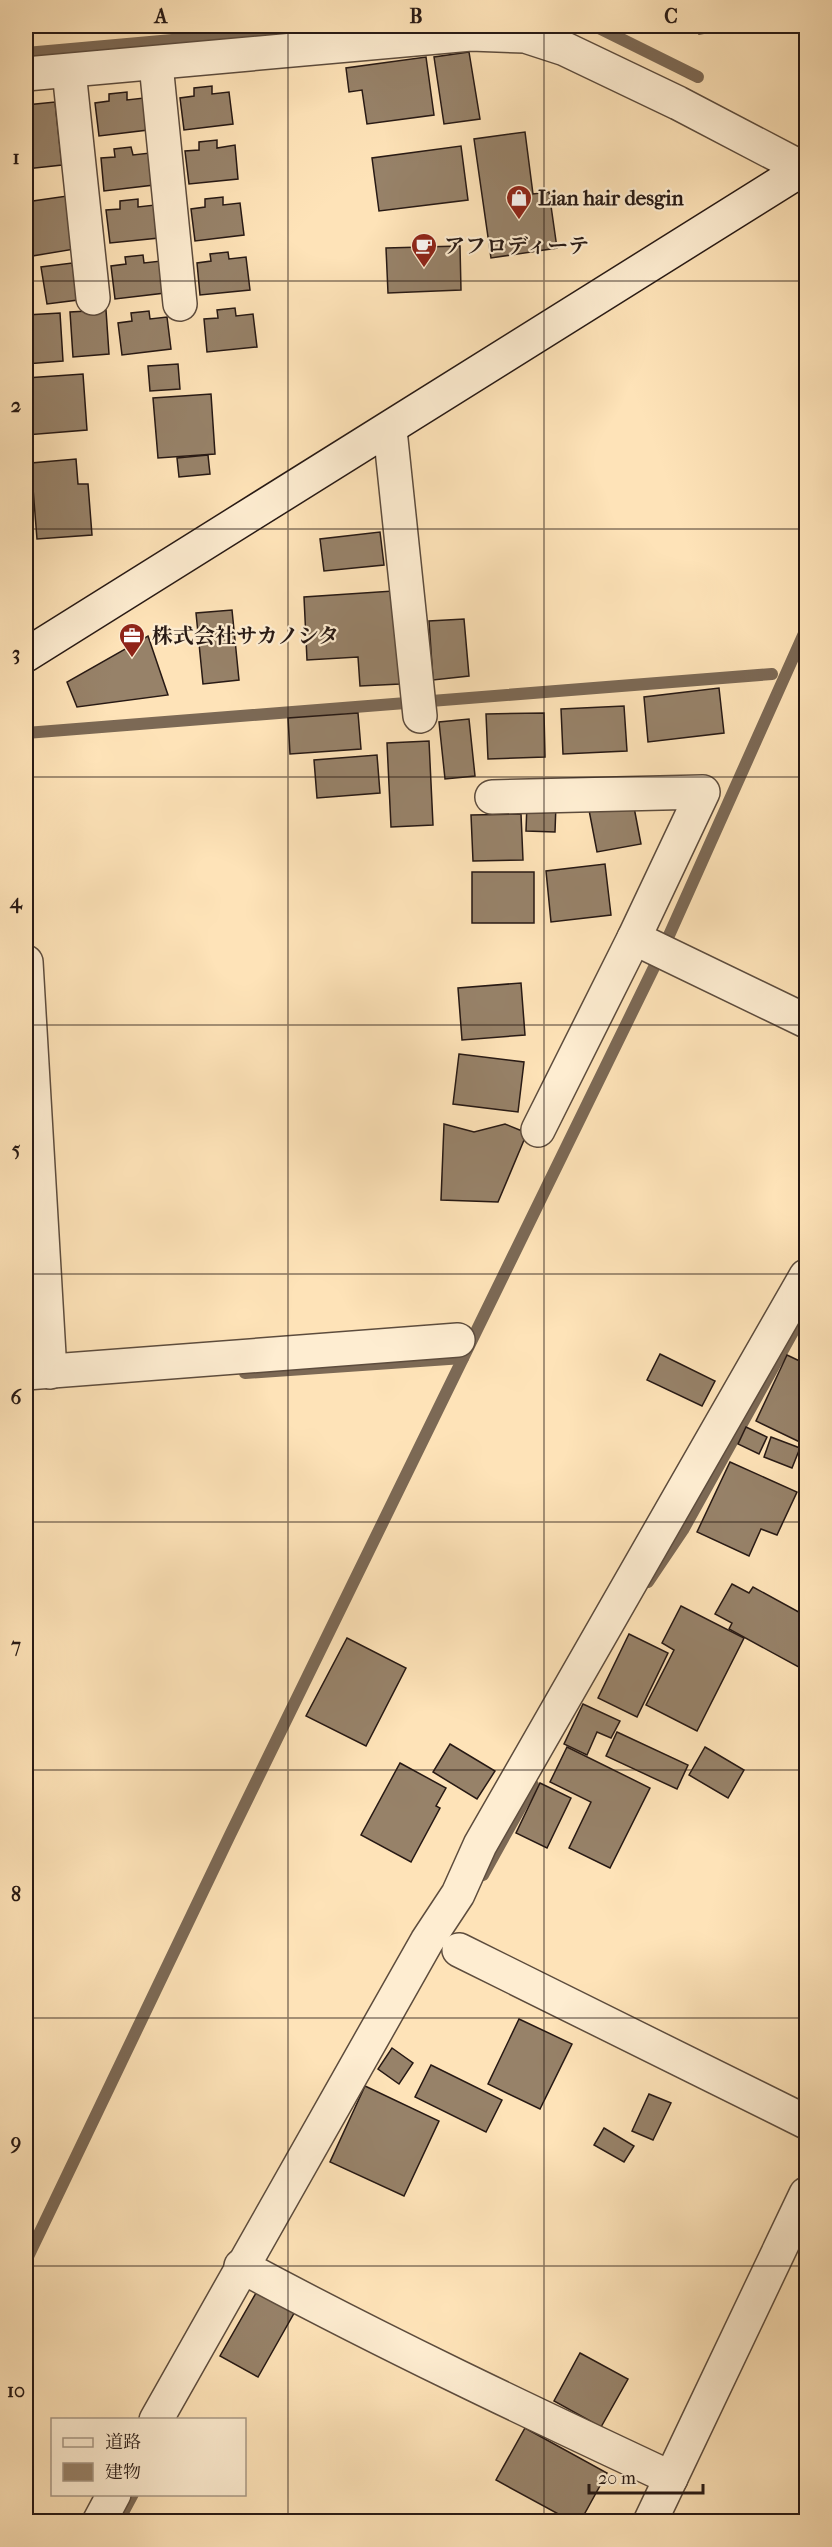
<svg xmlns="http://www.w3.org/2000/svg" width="832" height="2547" font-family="'IM FELL French Canon','Noto Serif JP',serif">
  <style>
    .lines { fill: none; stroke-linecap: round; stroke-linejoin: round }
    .stream { stroke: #7c6955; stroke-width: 12 }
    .building { fill: #978269; stroke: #271914; stroke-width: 1.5 }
    .street-casing { stroke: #5d4c3d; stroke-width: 36 }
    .secondary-casing { stroke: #271914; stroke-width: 36 }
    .street { stroke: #feedd1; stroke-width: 33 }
    .secondary { stroke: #feedd1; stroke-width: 33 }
    .grid { fill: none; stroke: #271914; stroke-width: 1.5; stroke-opacity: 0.55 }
    .labels { text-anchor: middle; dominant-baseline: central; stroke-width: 4.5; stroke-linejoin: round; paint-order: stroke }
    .poi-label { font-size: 21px; font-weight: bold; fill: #271914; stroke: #feedd1; text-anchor: start }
    .neatline { fill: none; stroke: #271914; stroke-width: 2 }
    .grid-label { font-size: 20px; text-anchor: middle; font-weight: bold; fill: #271914 }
  </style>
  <rect width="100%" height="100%" fill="#fee3b8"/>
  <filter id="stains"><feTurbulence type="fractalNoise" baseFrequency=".00333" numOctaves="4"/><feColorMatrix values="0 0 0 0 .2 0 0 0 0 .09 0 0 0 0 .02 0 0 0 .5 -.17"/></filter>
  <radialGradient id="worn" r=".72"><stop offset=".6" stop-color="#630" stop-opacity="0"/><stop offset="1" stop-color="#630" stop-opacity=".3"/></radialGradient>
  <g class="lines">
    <g class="stream">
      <polyline points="595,26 698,77"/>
      <polyline points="26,53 329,26"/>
      <polyline points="26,733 772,674"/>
      <polyline points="245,1373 463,1358"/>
      <polyline points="648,1582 683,1530 804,1312"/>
      <polyline points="483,1875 533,1785"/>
      <polyline points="26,2261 230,1835 662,951 806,629"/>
      <polyline points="118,2522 133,2494"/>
    </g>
  </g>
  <g class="building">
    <polygon points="698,26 759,26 699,34"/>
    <polygon points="469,52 480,119 444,124 434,57"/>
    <polygon points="426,57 434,115 367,124 362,90 349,92 346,68"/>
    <polygon points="212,86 212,94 229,92 233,124 184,130 180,98 194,96 194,88"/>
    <polygon points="127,92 127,100 144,98 148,130 99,136 95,103 109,101 109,94"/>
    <polygon points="55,102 62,165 26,169 26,105"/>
    <polygon points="525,132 533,194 549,192 557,248 491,258 474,139"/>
    <polygon points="217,140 217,148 235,145 238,179 189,184 185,151 199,150 199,142"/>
    <polygon points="461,146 468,200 379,211 372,158"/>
    <polygon points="131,147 133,155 150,153 154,185 104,191 101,158 115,157 114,149"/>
    <polygon points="67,196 75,249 26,257 26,202"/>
    <polygon points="223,197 223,205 240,203 244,235 195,241 191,209 205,207 205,199"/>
    <polygon points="138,199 138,207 155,205 159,238 110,243 106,210 120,209 120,201"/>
    <polygon points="460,246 461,290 388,293 386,248"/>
    <polygon points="228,252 229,259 246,257 250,290 200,295 197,263 211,261 210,254"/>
    <polygon points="143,255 144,263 161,261 165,293 115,299 111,266 126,264 125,257"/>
    <polygon points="72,263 78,300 47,304 41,267"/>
    <polygon points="235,308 236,316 253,314 257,347 207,352 204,319 218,318 217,310"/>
    <polygon points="106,310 109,354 73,357 70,312"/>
    <polygon points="149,311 150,319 167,317 171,349 122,355 118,323 132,321 131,313"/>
    <polygon points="60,313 63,361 26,364 26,315"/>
    <polygon points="178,364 180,389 150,391 148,366"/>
    <polygon points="83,374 87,430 26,435 26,378"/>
    <polygon points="211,394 215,454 158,458 153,398"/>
    <polygon points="208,455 210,474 179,477 177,458"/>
    <polygon points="76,459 78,484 88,484 92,535 37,539 31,463"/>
    <polygon points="380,532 384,565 324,571 320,539"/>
    <polygon points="393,591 400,684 360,686 358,657 307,660 304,597"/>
    <polygon points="232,610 239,680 203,684 196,613"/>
    <polygon points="464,619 469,676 433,680 429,621"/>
    <polygon points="148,636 168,695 77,707 67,682"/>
    <polygon points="719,688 724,733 648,742 644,697"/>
    <polygon points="624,706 627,751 563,754 561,709"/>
    <polygon points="358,713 361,749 290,754 288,718"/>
    <polygon points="544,713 545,757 488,759 486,714"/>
    <polygon points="469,719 475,776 445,779 439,722"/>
    <polygon points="429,741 433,825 391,827 387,743"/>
    <polygon points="377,755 380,793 317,798 314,760"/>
    <polygon points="633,802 641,844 597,852 589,810"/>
    <polygon points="527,803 556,804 555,832 526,831"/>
    <polygon points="521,814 523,860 473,861 471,815"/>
    <polygon points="605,864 611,915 551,922 546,871"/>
    <rect x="472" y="872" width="62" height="51"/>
    <polygon points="521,983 525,1035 462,1040 458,988"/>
    <polygon points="459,1054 524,1062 518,1112 453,1104"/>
    <polygon points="444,1124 474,1132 505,1124 527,1133 498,1202 441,1200"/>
    <polygon points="26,1264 30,1312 26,1313"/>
    <polygon points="660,1354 715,1381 702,1406 647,1380"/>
    <polygon points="787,1355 806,1364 806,1445 756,1421"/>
    <polygon points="746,1427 767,1437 759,1454 738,1444"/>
    <polygon points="771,1437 800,1448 792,1468 764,1457"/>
    <polygon points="730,1462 797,1492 777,1535 761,1529 749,1556 697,1532"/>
    <polygon points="732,1584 749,1593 753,1587 806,1616 806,1671 729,1629 732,1623 715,1614"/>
    <polygon points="681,1606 744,1638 697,1731 646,1705 674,1650 662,1643"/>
    <polygon points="629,1634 668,1653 637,1717 598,1698"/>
    <polygon points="347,1638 406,1668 366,1746 306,1716"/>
    <polygon points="583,1704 620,1721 611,1738 597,1732 587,1755 564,1744"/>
    <polygon points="617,1732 688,1765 677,1789 606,1756"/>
    <polygon points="450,1744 495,1771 477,1799 433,1772"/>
    <polygon points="567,1747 650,1788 610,1868 569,1848 591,1802 550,1782"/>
    <polygon points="705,1747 744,1770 728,1798 689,1775"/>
    <polygon points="400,1763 446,1788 436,1806 440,1808 411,1862 361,1835"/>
    <polygon points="540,1783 571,1798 547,1848 516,1833"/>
    <polygon points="519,2019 572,2044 540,2109 488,2084"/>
    <polygon points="392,2048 413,2063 399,2084 378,2069"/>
    <polygon points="431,2065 502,2100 486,2132 415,2097"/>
    <polygon points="365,2086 439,2121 404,2196 330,2162"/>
    <polygon points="649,2094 671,2103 653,2140 632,2131"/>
    <polygon points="604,2128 634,2146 624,2162 594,2145"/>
    <polygon points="260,2286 297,2308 258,2377 220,2356"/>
    <polygon points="580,2353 628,2379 601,2427 554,2401"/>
    <polygon points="525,2428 607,2473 580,2522 573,2522 496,2480"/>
  </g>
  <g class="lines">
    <defs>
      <g id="street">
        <polyline points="156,64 180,304"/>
        <polyline points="69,71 93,298"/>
        <polyline points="26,74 471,34 525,36 565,49 678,103 806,170"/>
        <polyline points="390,430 420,716"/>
        <polyline points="492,797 703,792 634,938 538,1130"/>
        <polyline points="634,938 806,1021"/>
        <polyline points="26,962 50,1372"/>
        <polyline points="26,1373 458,1340"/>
        <polyline points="459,1950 806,2122"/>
        <path d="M241,2266C382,2342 526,2410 671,2478"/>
        <polyline points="156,2420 427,1941 458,1894 480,1845 806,1276"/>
        <polyline points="99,2522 114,2494"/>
        <polyline points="650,2522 806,2194"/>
      </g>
      <polyline id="secondary" points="26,655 806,167"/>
    </defs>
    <use href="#street" class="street-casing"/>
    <use href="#secondary" class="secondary-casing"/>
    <use href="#street" class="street"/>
    <use href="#secondary" class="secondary"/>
  </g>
  <path class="grid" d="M288,26V2522M544,26V2522M26,281H806M26,529H806M26,777H806M26,1025H806M26,1274H806M26,1522H806M26,1770H806M26,2018H806M26,2266H806"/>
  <defs>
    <symbol id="shop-pin" viewBox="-11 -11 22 30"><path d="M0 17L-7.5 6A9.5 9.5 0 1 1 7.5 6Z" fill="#8f2418" stroke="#feedd1"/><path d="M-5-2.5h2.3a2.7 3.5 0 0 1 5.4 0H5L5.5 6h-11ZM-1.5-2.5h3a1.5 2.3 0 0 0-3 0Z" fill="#fff"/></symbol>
    <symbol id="cafe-pin" viewBox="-11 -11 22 30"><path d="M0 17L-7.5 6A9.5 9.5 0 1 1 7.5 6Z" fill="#8f2418" stroke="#feedd1"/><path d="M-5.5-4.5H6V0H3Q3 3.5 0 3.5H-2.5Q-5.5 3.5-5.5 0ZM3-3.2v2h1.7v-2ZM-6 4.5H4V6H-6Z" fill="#fff"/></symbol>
    <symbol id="office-pin" viewBox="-11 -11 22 30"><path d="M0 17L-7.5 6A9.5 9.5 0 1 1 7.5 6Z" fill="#8f2418" stroke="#feedd1"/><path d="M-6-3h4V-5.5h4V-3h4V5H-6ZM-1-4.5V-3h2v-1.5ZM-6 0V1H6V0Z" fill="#fff"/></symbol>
  </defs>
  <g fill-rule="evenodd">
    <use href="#shop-pin" x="504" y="183" width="30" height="40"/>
    <use href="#cafe-pin" x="409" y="231" width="30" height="40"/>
    <use href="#office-pin" x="117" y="621" width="30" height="40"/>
  </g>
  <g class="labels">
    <g class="poi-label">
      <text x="538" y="198">Lian hair desgin</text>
      <text x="444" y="246">アフロディーテ</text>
      <text x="152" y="636">株式会社サカノシタ</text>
    </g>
  </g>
  <rect width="832" height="2547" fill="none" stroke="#fee3b8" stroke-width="66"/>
  <rect x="51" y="2418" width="195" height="78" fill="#feedd1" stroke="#a89885" stroke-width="1.5"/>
  <rect x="63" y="2438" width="30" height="9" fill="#feedd1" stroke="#a89885" stroke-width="1.5"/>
  <text x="105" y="2448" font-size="18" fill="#271914">道路</text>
  <rect x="63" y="2463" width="30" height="18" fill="#978269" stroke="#a89885" stroke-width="1.5"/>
  <text x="105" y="2478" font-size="18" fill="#271914">建物</text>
  <path d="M589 2484v9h114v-9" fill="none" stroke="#271914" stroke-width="3"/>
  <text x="598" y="2484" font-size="18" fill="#271914" stroke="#feedd1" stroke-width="4.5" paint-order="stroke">20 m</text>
  <rect x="33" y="33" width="766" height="2481" class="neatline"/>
  <g class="grid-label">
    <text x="161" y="23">A</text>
    <text x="416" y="23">B</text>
    <text x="671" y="23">C</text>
    <text x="16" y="164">1</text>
    <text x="16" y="412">2</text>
    <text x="16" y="660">3</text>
    <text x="16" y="908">4</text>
    <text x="16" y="1156">5</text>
    <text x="16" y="1404">6</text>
    <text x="16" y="1652">7</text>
    <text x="16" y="1901">8</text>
    <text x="16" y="2149">9</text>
    <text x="16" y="2397">10</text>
  </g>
  <rect width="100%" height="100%" filter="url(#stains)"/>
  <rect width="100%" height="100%" fill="url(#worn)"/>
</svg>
